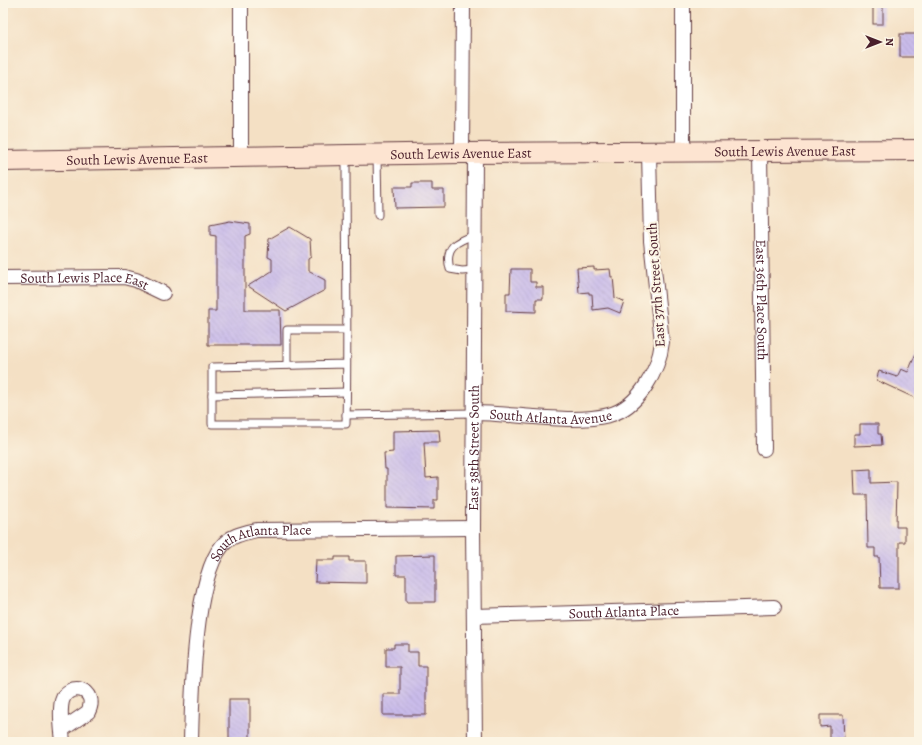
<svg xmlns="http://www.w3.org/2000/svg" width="922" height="745" font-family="Alegreya,serif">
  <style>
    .building { fill: url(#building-back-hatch) }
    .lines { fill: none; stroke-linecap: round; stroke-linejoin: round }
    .service-casing { stroke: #643c42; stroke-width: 9 }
    .minor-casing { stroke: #643c42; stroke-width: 16 }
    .secondary-casing { stroke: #643c42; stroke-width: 22 }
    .service { stroke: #fff; stroke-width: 7 }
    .minor { stroke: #fff; stroke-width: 14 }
    .secondary { stroke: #fde4d1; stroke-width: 20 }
    .labels { text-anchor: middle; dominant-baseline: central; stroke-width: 4; stroke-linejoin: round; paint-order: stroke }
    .street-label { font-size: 14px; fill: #4a1f2b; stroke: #fcf5e5 }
  </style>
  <defs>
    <pattern id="building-back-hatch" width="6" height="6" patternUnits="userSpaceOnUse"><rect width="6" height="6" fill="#c9bbea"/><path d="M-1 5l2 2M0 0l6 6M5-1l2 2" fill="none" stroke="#aea0c9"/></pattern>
  </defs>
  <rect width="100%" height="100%" fill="#fcf5e5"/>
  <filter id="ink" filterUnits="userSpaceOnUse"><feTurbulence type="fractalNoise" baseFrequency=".025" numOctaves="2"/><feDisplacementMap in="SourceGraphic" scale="8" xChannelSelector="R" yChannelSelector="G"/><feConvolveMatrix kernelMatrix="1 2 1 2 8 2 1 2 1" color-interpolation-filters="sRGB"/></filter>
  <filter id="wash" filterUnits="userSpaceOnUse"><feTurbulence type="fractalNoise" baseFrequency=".012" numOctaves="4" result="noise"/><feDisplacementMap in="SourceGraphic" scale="16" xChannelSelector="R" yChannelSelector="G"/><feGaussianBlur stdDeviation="0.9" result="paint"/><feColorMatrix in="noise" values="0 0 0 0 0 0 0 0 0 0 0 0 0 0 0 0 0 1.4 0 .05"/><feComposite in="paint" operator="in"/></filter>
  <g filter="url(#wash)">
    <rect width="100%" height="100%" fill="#f4e0c4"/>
    <g id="blocks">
      <g class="building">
        <rect x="873" y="5" width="10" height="19"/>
        <rect x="900" y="34" width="19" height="23"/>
        <polygon points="412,183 432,183 432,190 444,190 444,207 395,208 394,187 412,187"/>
        <polygon points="230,221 250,224 250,234 245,236 245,310 280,310 281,345 208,345 208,311 216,311 216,236 210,235 210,225"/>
        <polygon points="290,227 310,239 311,257 308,259 308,271 325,280 325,290 286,311 248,286 272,271 272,259 268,257 269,239"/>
        <polygon points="594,267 594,270 610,269 611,277 613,277 615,298 624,301 620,313 608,308 593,310 592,294 589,294 589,292 579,293 577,268"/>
        <polygon points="511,269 530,269 530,282 536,282 536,287 543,287 543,299 536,299 536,312 506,311 506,293 510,293"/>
        <polygon points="919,346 919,400 876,380 879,371 897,377 901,369 908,372"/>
        <polygon points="860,424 878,424 878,434 881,434 882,445 854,446 854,434 860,434"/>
        <polygon points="439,430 440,442 424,442 426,478 438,477 438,500 434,500 434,509 387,508 387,469 385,469 384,453 393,452 393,431"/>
        <polygon points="871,469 871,483 897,482 896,527 905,527 905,542 899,542 899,588 880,588 879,557 875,557 875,548 868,548 867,495 855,495 854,470"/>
        <polygon points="435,555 435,602 406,602 406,575 396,575 396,556"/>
        <polygon points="335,557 349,557 349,561 366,561 366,583 315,582 316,560 335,560"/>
        <polygon points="394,644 408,644 408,652 418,652 418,666 426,666 426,715 383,715 383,694 400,694 400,667 386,667 386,648 394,648"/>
        <rect x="229" y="699" width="21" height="43"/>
        <polygon points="820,715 843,715 844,742 830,742 830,726 820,727"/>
      </g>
    </g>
  </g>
  <g filter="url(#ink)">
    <use href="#blocks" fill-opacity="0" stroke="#643c42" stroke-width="1"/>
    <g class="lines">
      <defs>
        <g id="service">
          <path d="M346,155C346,245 348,334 346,424H212V367L346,364"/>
          <polyline points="377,155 378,215"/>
          <path d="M475,235C456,241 444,247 450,269L462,271L475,270"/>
          <polyline points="287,365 287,330 346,330"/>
          <polyline points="212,395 346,392"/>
          <polyline points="346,415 474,413"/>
        </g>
        <g id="minor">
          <polyline points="241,3 241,156"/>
          <polyline points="683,152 683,3"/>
          <path id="s1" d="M760,152L764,449"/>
          <polyline points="462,153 463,3"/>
          <path id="s2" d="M3,278L124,277L136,280L163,293"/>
          <path id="s3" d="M474,413C514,413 572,425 609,415C639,407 659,370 662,342L651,241L649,152"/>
          <path id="s4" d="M474,616L774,607"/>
          <path d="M63,729L88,712C100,689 68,680 62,701C59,713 62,730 63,742"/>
          <path id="s5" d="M191,742C192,697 194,579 222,546C231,535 244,533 257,530L473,528"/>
          <path id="s6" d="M475,742L473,528L475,154"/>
        </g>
        <g id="secondary">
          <path id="s7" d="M3,161L462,153L919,150"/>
        </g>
      </defs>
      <use href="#service" class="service-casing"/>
      <use href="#minor" class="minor-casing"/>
      <use href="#secondary" class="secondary-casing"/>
      <use href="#service" class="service"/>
      <use href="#minor" class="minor"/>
      <use href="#secondary" class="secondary"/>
    </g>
  </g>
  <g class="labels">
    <g class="street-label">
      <text stroke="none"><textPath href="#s7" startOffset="782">South Lewis Avenue East</textPath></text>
      <text stroke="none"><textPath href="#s7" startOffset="458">South Lewis Avenue East</textPath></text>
      <text stroke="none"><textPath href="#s7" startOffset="134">South Lewis Avenue East</textPath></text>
      <text stroke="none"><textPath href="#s2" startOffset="82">South Lewis Place East</textPath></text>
      <text transform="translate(656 285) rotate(-94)">East 37th Street South</text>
      <text stroke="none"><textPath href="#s1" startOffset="148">East 36th Place South</textPath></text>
      <text stroke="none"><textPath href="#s3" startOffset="77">South Atlanta Avenue</textPath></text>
      <text stroke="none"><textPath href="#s6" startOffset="294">East 38th Street South</textPath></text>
      <text stroke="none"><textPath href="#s5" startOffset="239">South Atlanta Place</textPath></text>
      <text stroke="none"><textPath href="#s4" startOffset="150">South Atlanta Place</textPath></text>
    </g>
  </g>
  <rect width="922" height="745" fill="none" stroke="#fcf5e5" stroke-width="16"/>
  <g transform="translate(880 42) rotate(90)" stroke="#fcf5e5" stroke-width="3" paint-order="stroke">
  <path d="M0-3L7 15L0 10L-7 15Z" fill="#4a1f2b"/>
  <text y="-6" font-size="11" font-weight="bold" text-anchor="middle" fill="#4a1f2b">N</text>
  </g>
</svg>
